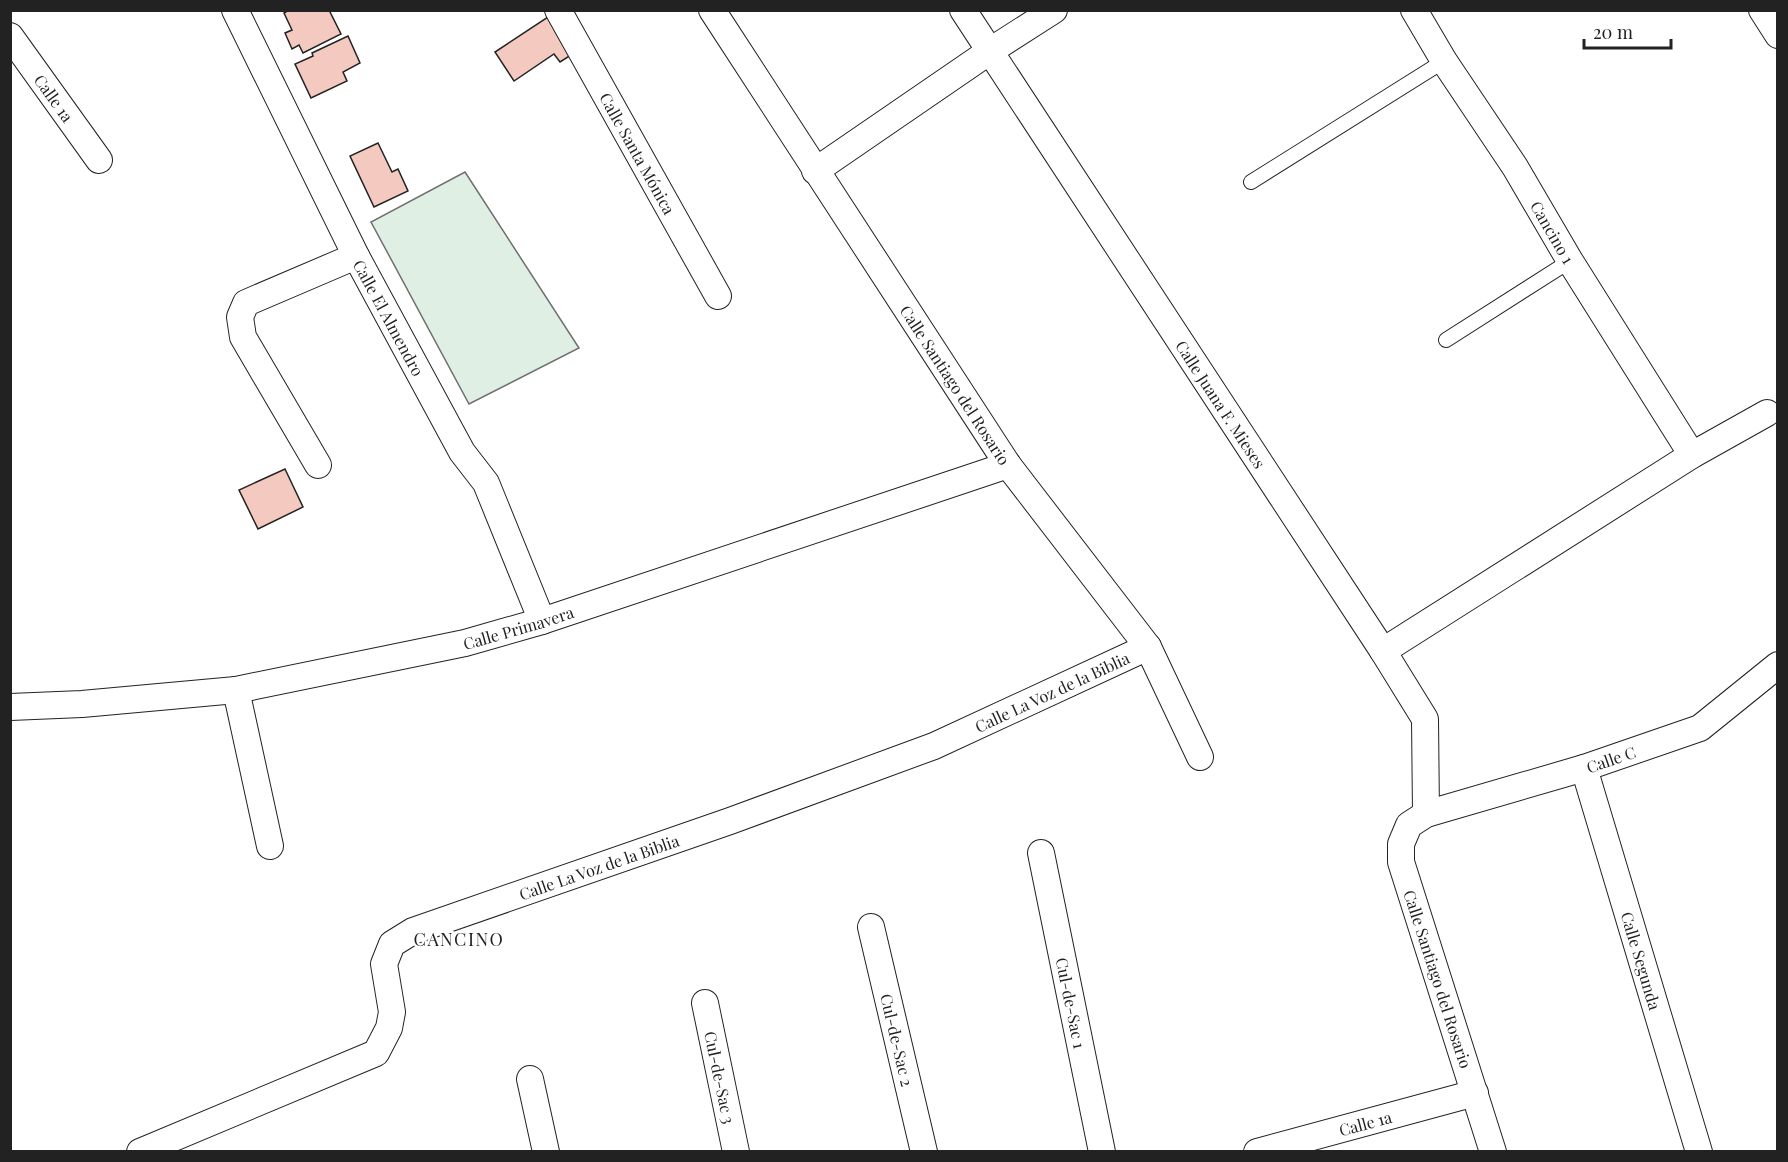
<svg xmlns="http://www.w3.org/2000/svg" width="1788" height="1162" font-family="'Playfair Display',serif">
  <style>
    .green { fill: #e0efe3; stroke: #6f6f6f; stroke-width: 1.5 }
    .building { fill: #f3c9c0; stroke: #222; stroke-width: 1.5 }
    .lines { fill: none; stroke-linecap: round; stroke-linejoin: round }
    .service-casing { stroke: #222; stroke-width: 16 }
    .minor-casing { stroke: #222; stroke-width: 28 }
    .service { stroke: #fff; stroke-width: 14 }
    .minor { stroke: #fff; stroke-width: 26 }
    .labels { text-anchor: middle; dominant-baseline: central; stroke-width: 4.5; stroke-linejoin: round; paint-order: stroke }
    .street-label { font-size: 16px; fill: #222; stroke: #fff }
    .neighbourhood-label { font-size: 18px; letter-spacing: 1.5px; fill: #222; stroke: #fff }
  </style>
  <rect width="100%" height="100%" fill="#fff"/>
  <polygon class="green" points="465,172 579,348 469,404 371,222"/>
  <g class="building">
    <polygon points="289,10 329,10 341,34 303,53 299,45 292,49 285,33 292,30 284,13"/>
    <polygon points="554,13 579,50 560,62 554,54 514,81 495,52"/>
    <polygon points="348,36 360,63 343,72 347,81 311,98 295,64 313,56 312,53"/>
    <polygon points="378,143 392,172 398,169 408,191 374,207 350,156"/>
    <polygon points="285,469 303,507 258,529 239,490"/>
  </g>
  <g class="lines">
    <defs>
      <g id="service">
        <polyline points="1251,182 1444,61"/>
        <polyline points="1446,340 1570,261"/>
      </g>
      <g id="minor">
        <path id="s1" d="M235,10L356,256L462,452L486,483L542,621"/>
        <path id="s2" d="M558,10L718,296"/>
        <path id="s3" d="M712,10L1008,465L1148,647L1200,757"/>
        <path id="s4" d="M963,10L1383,651L1425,719L1426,814"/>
        <path id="s5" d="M1414,10L1444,61L1515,167L1570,261L1692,455"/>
        <polyline points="1762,10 1778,35"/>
        <path id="s6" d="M10,36L99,160"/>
        <polyline points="815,171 990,51 1054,10"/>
        <polyline points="318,465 243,337 240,317 246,303 356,256"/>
        <polyline points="1383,651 1692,455 1767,413"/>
        <polyline points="236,690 270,846"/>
        <path id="s7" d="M10,707L82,704L236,690L465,643L542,621L1008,465"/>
        <path id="s8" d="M1584,768L1699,1152"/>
        <path id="s9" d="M1041,853L1102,1152"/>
        <path id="s10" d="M871,927L924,1152"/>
        <path id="s11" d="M705,1003L736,1152"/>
        <polyline points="530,1079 546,1152"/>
        <path id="s12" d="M140,1152L376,1053L389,1028L392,1012L384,964L392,944L413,931L730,821L934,746L1148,647"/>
        <path id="s13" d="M1257,1152L1475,1093"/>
        <path id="s14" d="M1493,1152L1401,862V844L1409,825L1426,814L1584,768L1700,728L1778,665"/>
      </g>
    </defs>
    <use href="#service" class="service-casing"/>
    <use href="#minor" class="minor-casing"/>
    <use href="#service" class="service"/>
    <use href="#minor" class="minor"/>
  </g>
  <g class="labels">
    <g class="street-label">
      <text stroke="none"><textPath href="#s6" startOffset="76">Calle 1a</textPath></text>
      <text stroke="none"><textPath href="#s2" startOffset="164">Calle Santa Mónica</textPath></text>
      <text stroke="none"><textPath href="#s5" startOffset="262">Cancino 1</textPath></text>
      <text stroke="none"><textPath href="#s1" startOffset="344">Calle El Almendro</textPath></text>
      <text stroke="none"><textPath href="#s3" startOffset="447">Calle Santiago del Rosario</textPath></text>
      <text stroke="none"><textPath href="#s4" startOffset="471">Calle Juana F. Mieses</textPath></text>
      <text stroke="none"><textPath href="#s7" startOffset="516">Calle Primavera</textPath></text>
      <text stroke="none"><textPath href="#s12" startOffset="1078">Calle La Voz de la Biblia</textPath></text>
      <text stroke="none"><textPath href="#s14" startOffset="556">Calle C</textPath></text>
      <text stroke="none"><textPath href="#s12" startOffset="592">Calle La Voz de la Biblia</textPath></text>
      <text stroke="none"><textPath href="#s8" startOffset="201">Calle Segunda</textPath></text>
      <text transform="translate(1438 979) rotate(72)">Calle Santiago del Rosario</text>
      <text stroke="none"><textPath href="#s9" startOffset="153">Cul-de-Sac 1</textPath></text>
      <text stroke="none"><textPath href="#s10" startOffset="116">Cul-de-Sac 2</textPath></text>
      <text stroke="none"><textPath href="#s11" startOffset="76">Cul-de-Sac 3</textPath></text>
      <text stroke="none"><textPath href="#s13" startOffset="112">Calle 1a</textPath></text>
    </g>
    <g class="neighbourhood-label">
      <text x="459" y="939">CANCINO</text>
    </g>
  </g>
  <rect width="1788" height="1162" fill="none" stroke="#222222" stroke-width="24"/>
  <path d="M1584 39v9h87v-9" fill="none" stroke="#222222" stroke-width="3"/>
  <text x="1593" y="39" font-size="18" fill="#222222" stroke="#ffffff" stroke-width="4.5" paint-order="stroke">20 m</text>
</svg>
